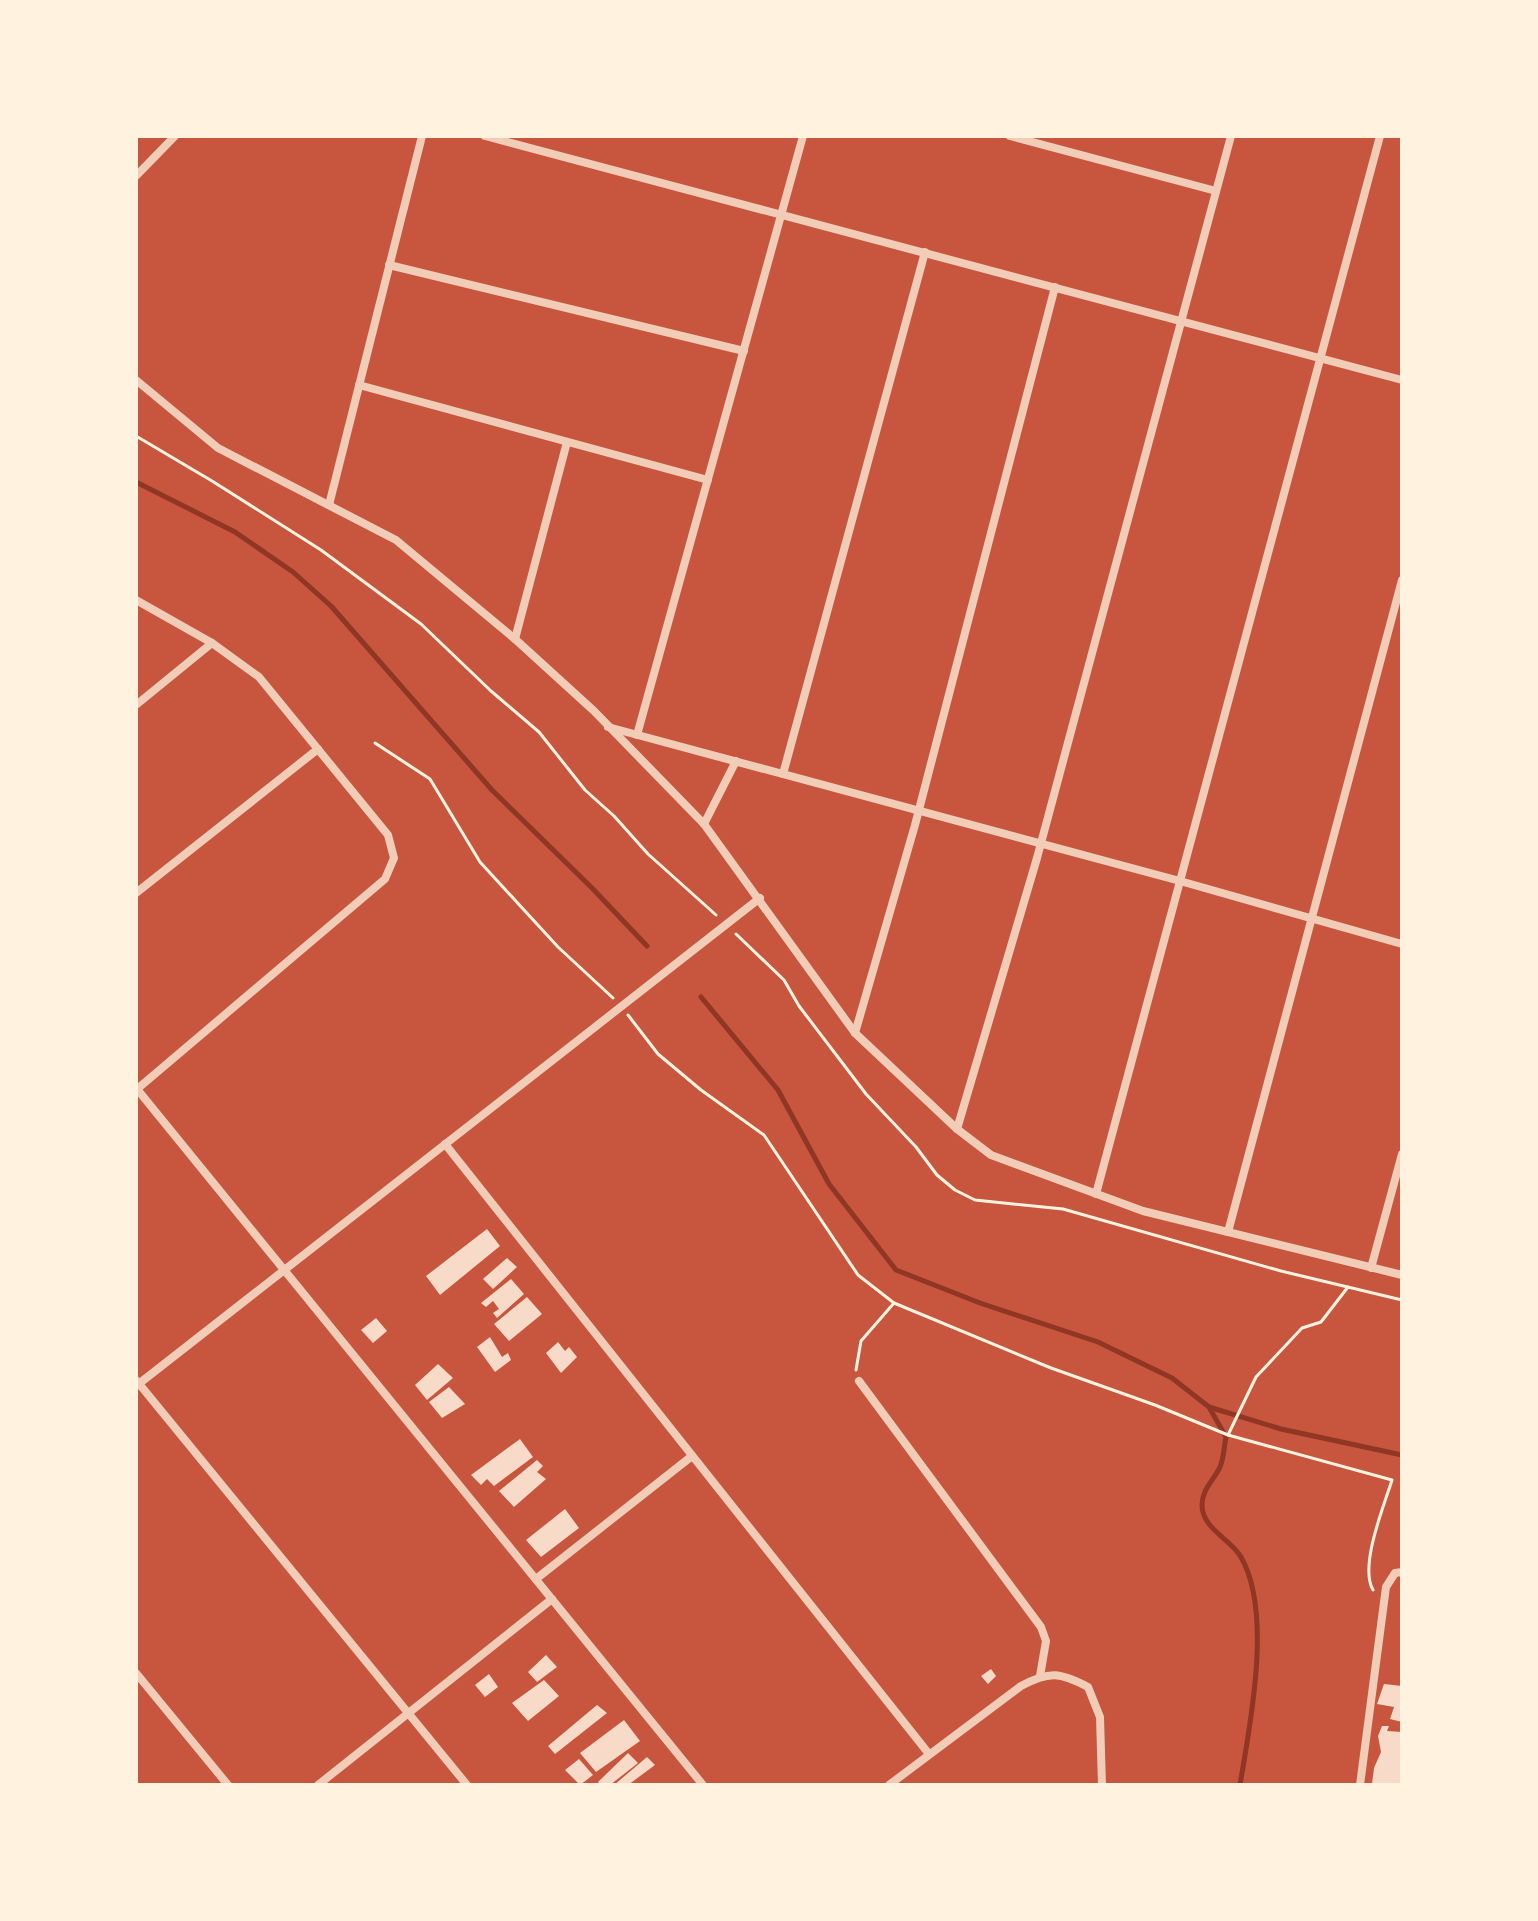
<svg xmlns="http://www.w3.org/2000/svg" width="1538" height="1921" font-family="'Exo 2',sans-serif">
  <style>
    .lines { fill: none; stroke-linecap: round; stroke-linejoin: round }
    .stream { stroke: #8f3625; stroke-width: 5 }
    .building { fill: #f7dbc8 }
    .path { stroke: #fff3e0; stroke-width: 3 }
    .minor { stroke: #f1ccb7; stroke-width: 8 }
  </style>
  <rect width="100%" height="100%" fill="#c8553d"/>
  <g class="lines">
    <g class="stream">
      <polyline points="136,482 235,532 293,572 331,606 492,790 592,888 647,946"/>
      <polyline points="701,997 778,1090 829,1184 896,1270 980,1303 1098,1342 1172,1378 1209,1407 1281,1429 1402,1455"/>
      <path d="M1209,1407L1226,1437C1224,1446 1224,1458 1220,1467C1214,1480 1202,1489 1202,1505C1202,1529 1231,1539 1241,1557C1273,1613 1250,1724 1240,1785"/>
    </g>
  </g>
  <g class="building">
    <polygon points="487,1229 500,1246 440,1295 426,1276"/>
    <polygon points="507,1258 517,1267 493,1289 483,1279"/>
    <polygon points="511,1279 524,1294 497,1318 493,1313 499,1309 493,1301 486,1307 481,1303"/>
    <polygon points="527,1297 542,1314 509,1341 494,1324"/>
    <polygon points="376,1318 387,1331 373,1343 361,1330"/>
    <polygon points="490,1337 502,1357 508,1353 511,1360 495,1372 477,1347"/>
    <polygon points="558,1342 565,1351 569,1347 577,1357 561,1373 546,1353"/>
    <polygon points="438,1364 453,1378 427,1400 415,1385"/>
    <polygon points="449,1387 465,1404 442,1418 429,1402"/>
    <polygon points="520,1439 533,1457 494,1486 487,1479 481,1485 471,1475"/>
    <polygon points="537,1460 543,1466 537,1472 546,1479 514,1507 499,1491"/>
    <polygon points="565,1509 579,1528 541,1557 526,1540"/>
    <polygon points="546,1655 557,1667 537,1682 528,1672"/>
    <polygon points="991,1669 996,1676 988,1684 981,1676"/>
    <polygon points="489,1674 498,1687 485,1697 475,1685"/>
    <polygon points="544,1680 559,1696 528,1721 512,1703"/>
    <polygon points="1384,1684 1402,1686 1402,1722 1390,1719 1394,1707 1377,1704"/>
    <polygon points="597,1705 607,1713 555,1754 548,1746"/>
    <polygon points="624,1720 640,1741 596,1772 580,1753"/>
    <polygon points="1382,1726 1389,1726 1387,1731 1402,1732 1400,1773 1402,1774 1402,1785 1372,1784 1374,1768 1381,1752 1378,1736"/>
    <polygon points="628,1753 638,1763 610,1785 601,1785 598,1782"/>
    <polygon points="647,1757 655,1765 628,1785 614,1785"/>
    <polygon points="579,1759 593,1775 580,1785 565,1770"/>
  </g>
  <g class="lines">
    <g class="path">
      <polyline points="136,436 212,481 321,550 421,624 491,691 539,732 585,790 614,816 648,854 716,915"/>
      <polyline points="375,743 430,779 480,862 558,947 613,998"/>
      <polyline points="736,934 784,980 799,1006 866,1094 916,1147 937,1175 955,1190 975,1200 1063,1209 1281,1271 1402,1300"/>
      <polyline points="628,1015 658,1054 701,1090 764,1135 858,1275 894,1303 1051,1368 1155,1405 1228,1435"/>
      <path d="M1348,1287L1321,1322L1302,1328L1256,1377L1228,1435L1392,1480C1384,1506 1359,1566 1373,1590"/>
      <polyline points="856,1370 861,1341 894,1303"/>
    </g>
    <g class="minor">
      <polyline points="485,136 1402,380"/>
      <polyline points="1010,136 1216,191"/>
      <polyline points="136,176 175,136"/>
      <polyline points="389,265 744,351"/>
      <polyline points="136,380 218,448 396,540 515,639 594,711 704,824 855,1033 957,1129 991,1155 1143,1211 1402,1275"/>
      <polyline points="359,385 708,480"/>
      <polyline points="329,505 422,136"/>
      <polyline points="136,600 212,643 259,677 388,835 394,858 385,879 136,1090"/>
      <polyline points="515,639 567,442"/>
      <polyline points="136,705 212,643"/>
      <polyline points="608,727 1180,881 1402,944"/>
      <polyline points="637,735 803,136"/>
      <polyline points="783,774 925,252"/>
      <polyline points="704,824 736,761"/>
      <polyline points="136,893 318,749"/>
      <polyline points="855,1033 915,825 1055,287"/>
      <polyline points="137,1089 703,1785"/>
      <polyline points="957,1129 1037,858 1231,136"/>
      <polyline points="445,1144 929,1754"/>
      <polyline points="1096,1194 1380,136"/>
      <polyline points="1228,1232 1402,580"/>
      <polyline points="1371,1268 1402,1154"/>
      <polyline points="136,1380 467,1785"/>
      <polyline points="859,1381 1041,1627 1046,1641 1040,1676"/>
      <polyline points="136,1386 760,898"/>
      <polyline points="536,1579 692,1456"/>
      <polyline points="136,1673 228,1785"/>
      <polyline points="318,1785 552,1599"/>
      <path d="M889,1785L1021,1686C1049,1671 1060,1672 1088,1687L1100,1717L1102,1785"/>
      <polyline points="1360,1785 1386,1587 1395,1573 1402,1572"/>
    </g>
  </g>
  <rect width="1538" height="1921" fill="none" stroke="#fff3e0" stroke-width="276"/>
</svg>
